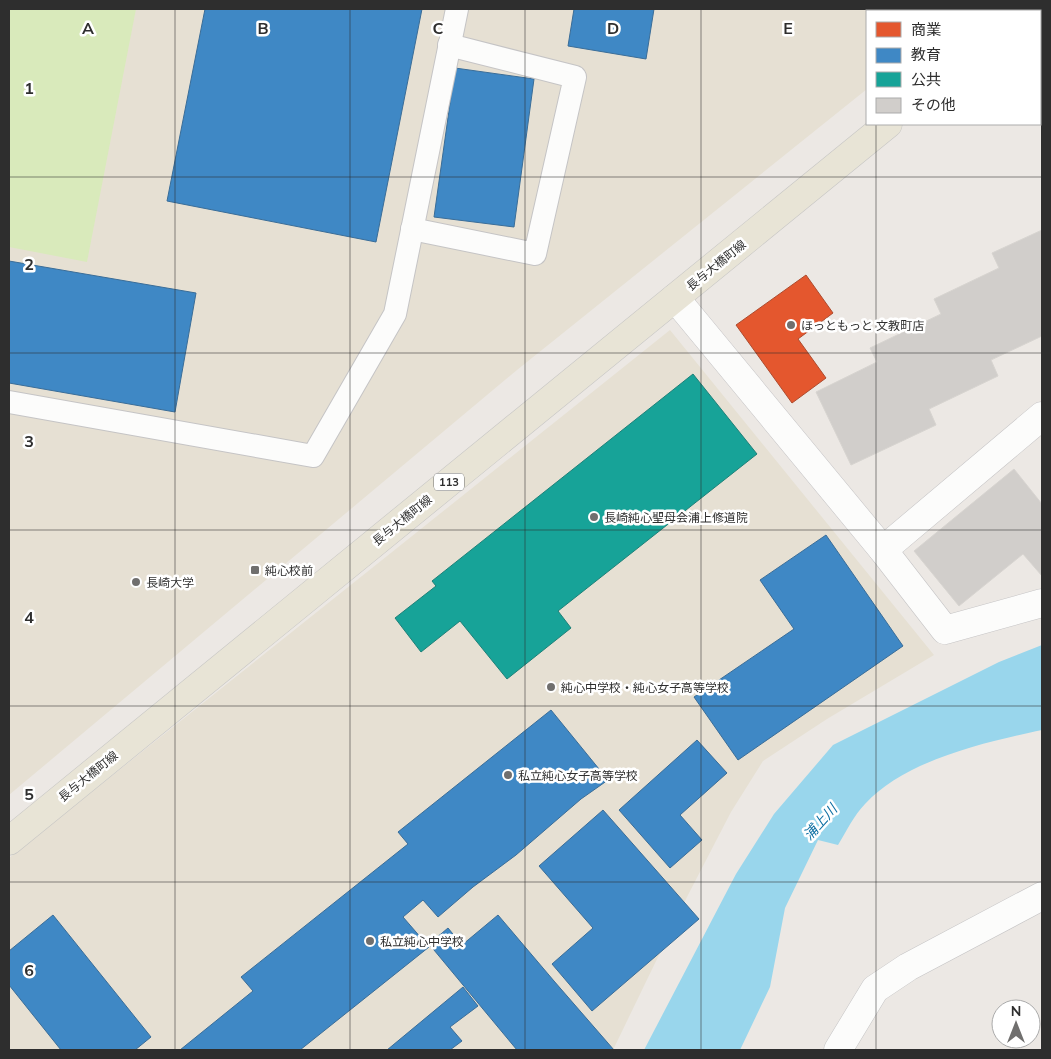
<svg xmlns="http://www.w3.org/2000/svg" width="1051" height="1059" font-family="Mulish,'Noto Sans JP',sans-serif">
  <style>
    .education { fill: #e6e0d3 }
    .pitch { fill: #d9eabb }
    .water { fill: #99d6ec }
    .shops { fill: #e4572e; stroke: #ad4b2e }
    .schools { fill: #3f88c5; stroke: #3a6d98 }
    .public { fill: #17a398; stroke: #1e8078 }
    .building { fill: #d1cecb; stroke: #d7d4d0 }
    .lines { fill: none; stroke-linecap: round; stroke-linejoin: round }
    .lane-casing { stroke: #c5c4c5; stroke-width: 24 }
    .street-casing { stroke: #c5c4c5; stroke-width: 29 }
    .primary-casing { stroke: #c6c5c4; stroke-width: 29 }
    .lane { stroke: #fcfcfb; stroke-width: 22 }
    .street { stroke: #fcfcfb; stroke-width: 28 }
    .primary { stroke: #e8e4d6; stroke-width: 28 }
    .grid { fill: none; stroke: #2e2e2e; stroke-width: 1; stroke-opacity: 0.55 }
    .poi-dot { fill: #706f6e; stroke: #fff; stroke-width: 2 }
    .labels { text-anchor: middle; dominant-baseline: central; stroke-width: 5; stroke-linejoin: round; paint-order: stroke }
    .shield { fill: #fff; stroke: #6d6d6d; stroke-width: 1 }
    .shield-label { font-size: 11px; font-weight: bold; fill: #2e2e2e }
    .street-label { font-size: 12px; fill: #2e2e2e; stroke: #fff }
    .poi-label { font-size: 12px; fill: #2e2e2e; stroke: #fff; text-anchor: start }
    .water-label { font-size: 14px; font-style: italic; fill: #0d6fa3; stroke: #fff }
    .grid-label { font-size: 16px; text-anchor: middle; font-weight: bold; fill: #2e2e2e; stroke: #fff; stroke-width: 5; stroke-linejoin: round; paint-order: stroke }
  </style>
  <rect width="100%" height="100%" fill="#ece8e4"/>
  <g class="education">
    <polygon points="9,9 968,9 965,11 867,11 867,89 517,370 9,795"/>
    <polygon points="670,330 934,655 827,719 763,761 731,812 688,895 613,1050 9,1050 9,858"/>
  </g>
  <polygon class="pitch" points="9,9 136,9 87,262 9,247"/>
  <path class="water" d="M1042,645V730C986,742 905,760 865,804C854,815 846,832 838,845L818,840L785,908L770,987L740,1050H644L736,874L774,814L833,745L999,662Z"/>
  <polygon class="shops" points="806,275 833,313 798,339 826,378 792,403 736,325"/>
  <g class="schools">
    <polygon points="205,9 422,9 376,242 167,201"/>
    <polygon points="574,9 654,9 646,59 568,46"/>
    <polygon points="455,68 534,79 514,227 434,217"/>
    <polygon points="9,261 196,293 175,412 9,383"/>
    <polygon points="826,535 903,646 738,760 694,697 794,629 760,580"/>
    <polygon points="551,710 608,780 581,799 516,855 473,887 438,917 423,900 403,917 429,947 300,1050 180,1050 253,991 241,977 408,844 398,832"/>
    <polygon points="697,740 727,773 680,815 702,840 670,868 619,810"/>
    <polygon points="603,810 699,919 592,1011 552,964 593,928 539,866"/>
    <polygon points="53,915 151,1037 135,1050 61,1050 9,985 9,951"/>
    <polygon points="498,915 554,981 614,1050 517,1050 429,944 448,928 462,945"/>
    <polygon points="463,987 478,1006 450,1027 462,1041 450,1050 387,1050"/>
  </g>
  <polygon class="public" points="693,374 757,454 558,611 571,628 507,679 460,621 421,652 395,618 436,586 432,581"/>
  <g class="building">
    <polygon points="1042,230 1042,336 991,360 998,376 929,409 936,425 851,465 816,392 877,362 870,348 941,314 934,299 999,268 992,253"/>
    <polygon points="1014,469 1042,504 1042,576 1023,554 959,606 914,551"/>
  </g>
  <g class="lines">
    <defs>
      <g id="lane">
        <polyline points="412,229 535,254 575,77 449,45"/>
        <polyline points="9,402 313,456 395,314 457,9"/>
      </g>
      <g id="street">
        <polyline points="1040,22 1042,25"/>
        <polyline points="675,298 883,550 945,630 1042,603"/>
        <polyline points="883,550 1042,416"/>
        <polyline points="838,1050 875,989 908,967 1042,896"/>
      </g>
      <g id="primary">
        <polyline points="1026,11 1029,9"/>
        <polyline points="9,841 888,124"/>
      </g>
    </defs>
    <use href="#lane" class="lane-casing"/>
    <use href="#street" class="street-casing"/>
    <use href="#primary" class="primary-casing"/>
    <use href="#lane" class="lane"/>
    <use href="#street" class="street"/>
    <use href="#primary" class="primary"/>
  </g>
  <path class="grid" d="M175,9V1050M350,9V1050M525,9V1050M701,9V1050M876,9V11M876,124V1050M9,177H1042M9,353H1042M9,530H1042M9,706H1042M9,882H1042"/>
  <g class="poi-dot">
    <circle cx="791" cy="325" r="5"/>
    <circle cx="594" cy="517" r="5"/>
    <rect x="250" y="565" width="10" height="10" rx="2.5"/>
    <circle cx="136" cy="582" r="5"/>
    <circle cx="551" cy="687" r="5"/>
    <circle cx="508" cy="775" r="5"/>
    <circle cx="370" cy="941" r="5"/>
  </g>
  <g class="labels">
    <rect class="shield" x="434" y="473.5" width="30" height="17" rx="4"/>
    <g class="shield-label">
      <text x="449" y="482">113</text>
    </g>
    <g class="street-label">
      <text transform="translate(716 265) rotate(-39)">長与大橋町線</text>
      <text transform="translate(402 520) rotate(-39)">長与大橋町線</text>
      <text transform="translate(88 776) rotate(-39)">長与大橋町線</text>
    </g>
    <g class="poi-label">
      <text x="801" y="325">ほっともっと 文教町店</text>
      <text x="604" y="517">長崎純心聖母会浦上修道院</text>
      <text x="265" y="570">純心校前</text>
      <text x="146" y="582">長崎大学</text>
      <text x="561" y="687">純心中学校・純心女子高等学校</text>
      <text x="518" y="775">私立純心女子高等学校</text>
      <text x="380" y="941">私立純心中学校</text>
    </g>
    <g class="water-label">
      <text transform="translate(820 822) rotate(-48)">浦上川</text>
    </g>
  </g>
  <g class="grid-label">
    <text x="88" y="34">A</text>
    <text x="263" y="34">B</text>
    <text x="438" y="34">C</text>
    <text x="613" y="34">D</text>
    <text x="788" y="34">E</text>
    <text x="29" y="94">1</text>
    <text x="29" y="270">2</text>
    <text x="29" y="447">3</text>
    <text x="29" y="623">4</text>
    <text x="29" y="800">5</text>
    <text x="29" y="976">6</text>
  </g>
  <rect width="1051" height="1059" fill="none" stroke="#2e2e2e" stroke-width="20"/>
  <rect x="866" y="10" width="175" height="115" fill="#ffffff" stroke="#ababab"/>
  <rect x="876" y="22" width="25" height="15" fill="#e4572e" stroke="#ababab"/>
  <text x="911" y="35" font-size="15" fill="#2e2e2e">商業</text>
  <rect x="876" y="48" width="25" height="15" fill="#3f88c5" stroke="#ababab"/>
  <text x="911" y="60" font-size="15" fill="#2e2e2e">教育</text>
  <rect x="876" y="72" width="25" height="15" fill="#17a398" stroke="#ababab"/>
  <text x="911" y="85" font-size="15" fill="#2e2e2e">公共</text>
  <rect x="876" y="98" width="25" height="15" fill="#d1cecb" stroke="#ababab"/>
  <text x="911" y="110" font-size="15" fill="#2e2e2e">その他</text>
  <g transform="translate(1016 1024)"><circle r="24" fill="#ffffff" stroke="#ababab"/>
  <path d="M0-4L9 19L0 12L-9 19Z" fill="#706f6e"/>
  <text y="-8" font-size="14" font-weight="bold" text-anchor="middle" fill="#2e2e2e">N</text>
  </g>
</svg>
